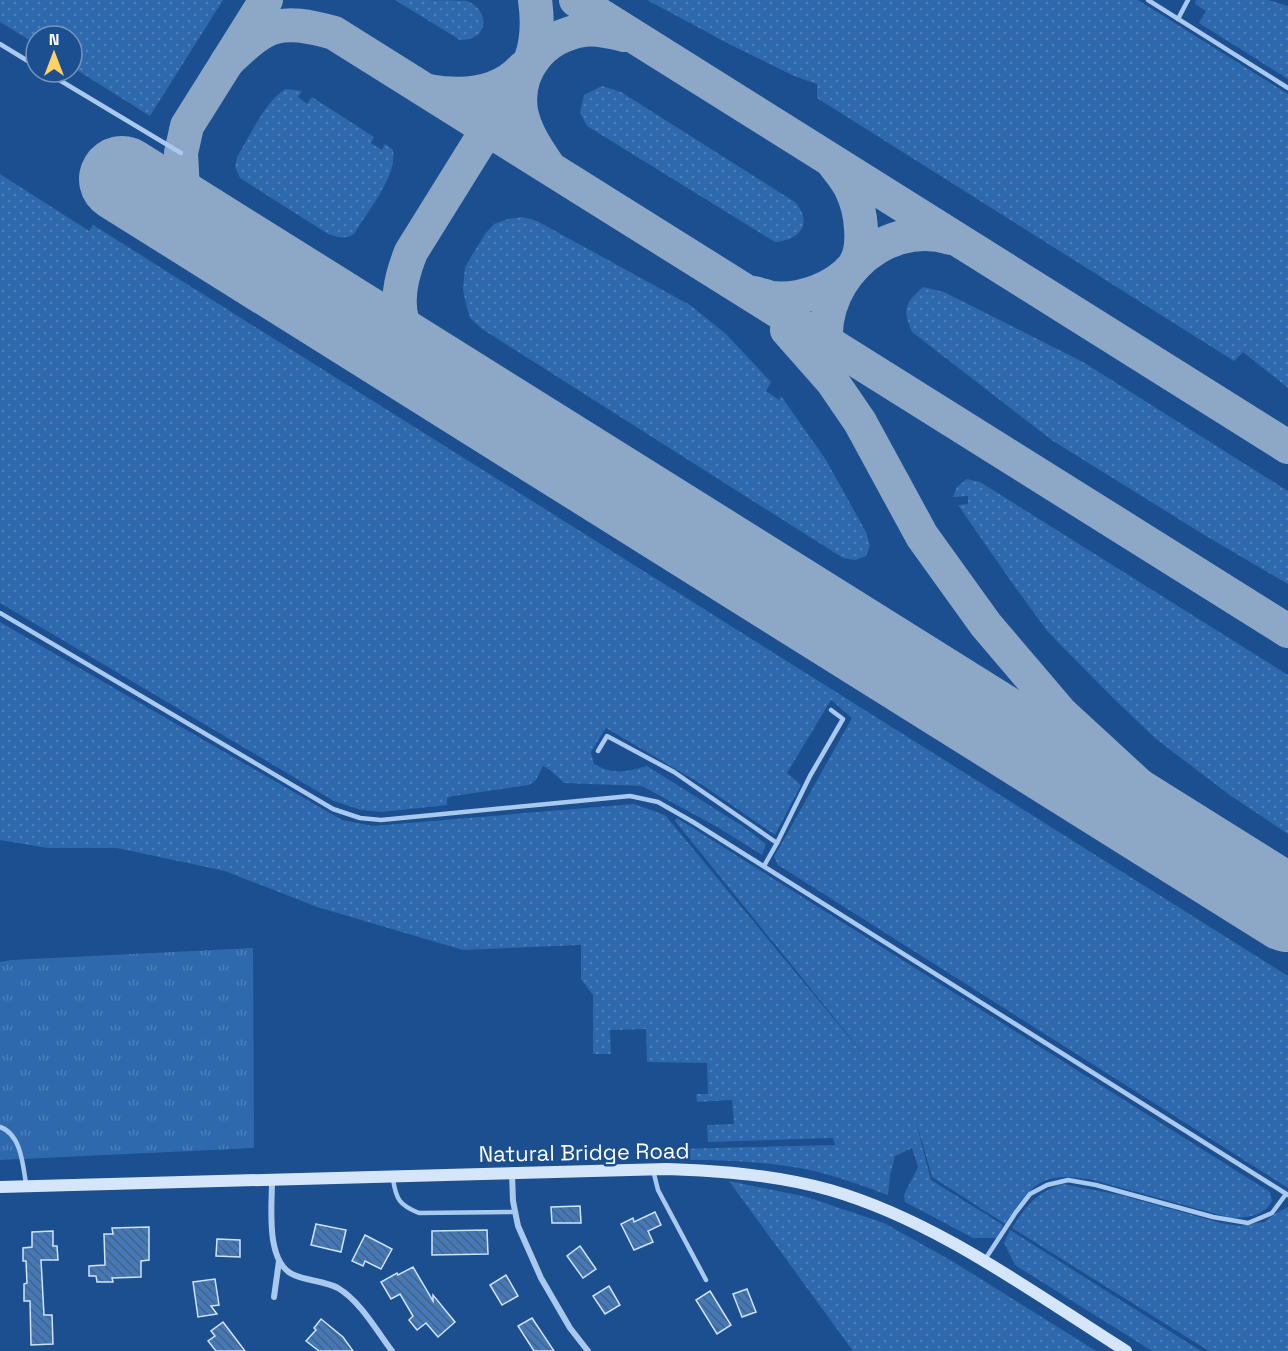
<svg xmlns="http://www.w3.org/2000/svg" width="1288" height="1351" font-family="'Space Grotesk',sans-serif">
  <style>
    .grass { fill: url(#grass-dots) }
    .park { fill: url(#park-tufts) }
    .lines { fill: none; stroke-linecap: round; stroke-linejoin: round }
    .taxiway { stroke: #8da7c7; stroke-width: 34 }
    .runway { stroke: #8da7c7; stroke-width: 86 }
    .building { fill: url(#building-back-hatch); stroke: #cfe3fa; stroke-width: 1.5 }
    .lane { stroke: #a9c9ee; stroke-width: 4.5 }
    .street { stroke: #a9c9ee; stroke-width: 6 }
    .secondary { stroke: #d6e6fa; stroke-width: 12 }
    .labels { text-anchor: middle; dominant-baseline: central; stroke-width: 5; stroke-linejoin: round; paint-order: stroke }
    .street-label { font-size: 22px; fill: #fff; stroke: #1b4f8f }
  </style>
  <defs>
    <pattern id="grass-dots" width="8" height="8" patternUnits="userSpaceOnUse" patternTransform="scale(1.5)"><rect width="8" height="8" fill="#2e69ad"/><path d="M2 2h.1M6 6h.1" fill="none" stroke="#4d80b9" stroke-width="1.8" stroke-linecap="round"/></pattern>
    <pattern id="park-tufts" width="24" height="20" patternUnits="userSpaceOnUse" patternTransform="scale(1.5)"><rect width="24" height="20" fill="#2e69ad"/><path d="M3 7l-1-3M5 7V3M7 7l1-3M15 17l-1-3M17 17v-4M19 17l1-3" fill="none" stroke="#4d80b9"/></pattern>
    <pattern id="building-back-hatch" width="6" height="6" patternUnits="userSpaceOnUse" patternTransform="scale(1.5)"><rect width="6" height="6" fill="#4478b7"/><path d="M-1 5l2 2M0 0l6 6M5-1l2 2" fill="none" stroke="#486282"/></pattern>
  </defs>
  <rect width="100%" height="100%" fill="#1b4f8f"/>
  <g class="grass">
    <polygon points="0,0 223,0 150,116 72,67 72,36 36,36 36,44 0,22"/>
    <path d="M395,0C409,0 457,0 467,1C489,9 491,40 460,40Z"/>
    <polygon points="647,0 1138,0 1288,94 1288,388 1243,352 1234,361 817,98 817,84 794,76 729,44"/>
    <polygon points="1196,0 1268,0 1288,6 1288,79 1199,23 1206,11 1195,4"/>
    <path d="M602,86L621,92L795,202C813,223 801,240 775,242L587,126L580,113L584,95Z"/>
    <path d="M286,89L302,91L298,97L307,104L312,97L374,137L371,143L382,150L385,144L393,150C398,175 367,212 354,234C344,240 338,237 328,234L240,178L235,167L237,157C248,139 267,98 286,89Z"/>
    <path d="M0,174L89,231L93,225L1288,976V1188L778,865L774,857L852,718L831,700L787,773L801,785L775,835L701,784L606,728L591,752L594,764C614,775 625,772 647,766L744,827L766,844L762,855L719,828L642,786L564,783L550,770L543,766L536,780L529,785L453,796L447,798V805L382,812L361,810L334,801L0,603Z"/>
    <polygon points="522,217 537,221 690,305 726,334 771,382 766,391 779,400 781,396 826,460 866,532 870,546 866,556 855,560 843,558 482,329 470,318 466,305 463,289 465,267 485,234 494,224 508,219"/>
    <path d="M923,287L944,292L1083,362L1288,491V584L1206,536L1053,441L912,332C902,309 905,303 923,287Z"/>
    <polygon points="967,479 980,482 1288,675 1288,834 1231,796 1156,739 1111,696 1048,632 1015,587 958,505 968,504 968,496 953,497 957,487"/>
    <path d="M0,622L342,820L373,826L634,804L665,815L874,1067L675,821L677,818L1270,1192L1272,1201C1264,1216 1247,1218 1231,1218L1093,1180C1042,1170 1031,1184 1005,1224L932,1177L915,1118L931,1180L1003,1225L997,1238H973L905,1202L904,1195L918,1167L912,1148L895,1156L890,1175L888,1195C863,1186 839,1177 814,1171C761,1159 702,1160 648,1159L639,1150L835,1145L833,1138L708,1142L707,1125L734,1124L732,1100L697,1102L696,1094H708L707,1063L647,1062L646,1029L610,1030L611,1054H593V995L581,979V945L463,950L317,907L225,871L117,848H48L0,840Z"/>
    <polygon points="729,1181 807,1197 884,1223 952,1261 1096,1351 853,1351"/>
    <path d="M1063,1184L1120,1195L1221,1223L1240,1226L1264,1222L1278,1212L1288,1207V1351H1209L1012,1228C1027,1205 1035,1193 1063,1184Z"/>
    <polygon points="1010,1230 1201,1351 1152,1351 1015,1265 1004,1243"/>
  </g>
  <polygon class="park" points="253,948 254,1148 0,1160 0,962 11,960"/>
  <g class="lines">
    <g class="taxiway">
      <polyline points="576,0 1288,447"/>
      <path d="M227,62C267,23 279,18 334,33L1288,631"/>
      <path d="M428,91C462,97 499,95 523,68"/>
      <path d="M547,164C536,148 525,131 521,111C515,70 543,36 584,30C597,28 612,32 624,35"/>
      <polyline points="212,234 193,210 183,191 181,153 187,126 266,0"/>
      <path d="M754,293C760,294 766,297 772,298C799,301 835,289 853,267C867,249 861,210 852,191C848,181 840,172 834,164"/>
      <polyline points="787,330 832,381 860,422 922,536 986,625 1061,713 1149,794 1263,894"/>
      <path d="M829,359C810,289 880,216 951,238"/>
      <path d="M443,379C402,337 387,311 411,252L531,59C538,39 538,21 535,0"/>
    </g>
    <polyline class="runway" points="122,179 1288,909"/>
  </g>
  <g class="building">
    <polygon points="580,1206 581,1223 552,1223 551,1207"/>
    <polygon points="655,1212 661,1225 648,1231 653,1242 634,1250 621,1224 633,1218 634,1222"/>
    <polygon points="316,1224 346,1230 341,1252 311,1245"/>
    <polygon points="149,1227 149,1260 141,1261 141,1277 112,1278 113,1282 97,1282 96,1276 89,1276 89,1266 105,1265 104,1234 113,1234 112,1228"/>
    <polygon points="487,1230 488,1254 432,1255 432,1231"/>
    <polygon points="53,1231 53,1246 57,1246 58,1260 41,1260 44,1315 52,1315 53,1344 31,1345 30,1301 24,1301 24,1284 27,1283 26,1261 23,1261 23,1248 32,1247 32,1232"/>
    <polygon points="365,1235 392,1249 381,1269 365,1261 363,1266 352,1261"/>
    <polygon points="217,1239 240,1240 240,1257 216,1256"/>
    <polygon points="580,1246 596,1269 583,1278 567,1256"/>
    <polygon points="413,1267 433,1301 433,1295 455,1322 438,1337 426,1323 417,1330 409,1320 413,1316 400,1294 391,1299 381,1282 397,1273 398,1275"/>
    <polygon points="506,1275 518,1296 502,1305 490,1285"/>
    <polygon points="215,1279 219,1305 211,1306 217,1314 198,1317 193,1282"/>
    <polygon points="609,1286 620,1305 605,1314 593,1296"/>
    <polygon points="747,1289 756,1312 742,1317 733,1294"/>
    <polygon points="710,1291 731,1325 717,1334 696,1300"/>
    <polygon points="532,1318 554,1351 534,1351 518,1326"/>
    <polygon points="321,1319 343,1337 353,1351 319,1351 306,1341 316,1330 314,1328"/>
    <polygon points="223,1322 245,1351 216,1351 208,1341 215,1336 211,1331"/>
  </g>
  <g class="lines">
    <g class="lane">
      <polyline points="1148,0 1288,88"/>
      <polyline points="1178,19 1188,0"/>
      <polyline points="0,44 36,66"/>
      <polyline points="46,72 181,153"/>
      <polyline points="0,613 333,809 360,818 381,820 630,796 658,802 693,822 1288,1195"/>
      <polyline points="598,751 607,736 674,772 777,843 764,866"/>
      <polyline points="777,843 810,776 843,719 831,710"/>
      <path d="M0,1127C21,1134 23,1165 26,1184"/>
      <polyline points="653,1170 658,1190 706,1280"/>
      <path d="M393,1179C396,1199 399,1205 419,1213L516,1212"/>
      <polyline points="984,1261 1016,1212 1030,1194 1047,1185 1068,1180 1096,1185 1213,1217 1248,1223 1272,1213 1286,1194"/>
    </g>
    <g class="street">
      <polyline points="512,1174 513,1201 518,1226 541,1278 570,1328 588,1351"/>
      <path d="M272,1181C272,1206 265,1263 294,1275C308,1281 325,1281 338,1288C361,1302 376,1330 392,1351"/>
      <polyline points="274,1297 279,1261"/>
    </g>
    <path class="secondary" d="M0,1187L667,1169C722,1171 776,1175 830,1190C937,1221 1032,1292 1126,1351"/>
  </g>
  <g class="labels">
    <g class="street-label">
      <text transform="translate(584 1152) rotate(-1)">Natural Bridge Road</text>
    </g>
  </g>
  <g transform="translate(54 54)"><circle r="28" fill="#1b4f8f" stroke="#7695bc" stroke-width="1.5"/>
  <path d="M0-4.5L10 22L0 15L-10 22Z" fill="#ffd166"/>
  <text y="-9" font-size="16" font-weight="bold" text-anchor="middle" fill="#ffffff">N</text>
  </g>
</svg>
